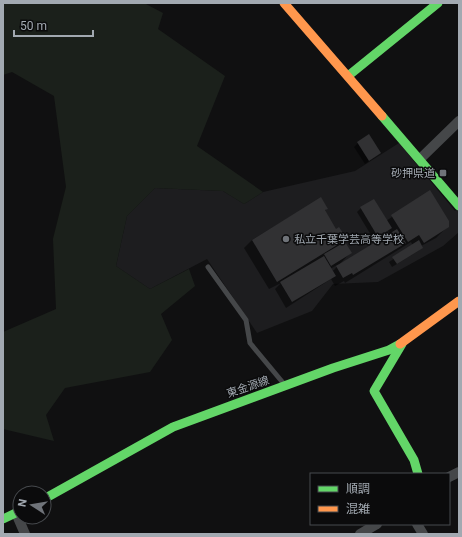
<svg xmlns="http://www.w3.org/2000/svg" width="462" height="537" font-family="Roboto,'Noto Sans JP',sans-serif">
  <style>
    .built { fill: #1d1d1f }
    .green { fill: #1b201b }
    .shadow { fill: #0007; fill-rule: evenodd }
    .building { fill: #313133 }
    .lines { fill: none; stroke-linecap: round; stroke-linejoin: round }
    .lane { stroke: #454749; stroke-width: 5 }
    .street { stroke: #454749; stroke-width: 10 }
    .fast { stroke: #63d668; stroke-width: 9 }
    .slow { stroke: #ff974d; stroke-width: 9 }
    .poi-dot { fill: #6f7379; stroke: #0b0b0c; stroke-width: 1.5 }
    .labels { text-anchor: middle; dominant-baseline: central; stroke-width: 3; stroke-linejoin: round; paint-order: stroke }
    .poi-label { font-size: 11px; fill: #a2a9b1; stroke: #0b0b0c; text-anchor: end }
    .street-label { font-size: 11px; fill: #a2a9b1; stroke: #0b0b0c }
  </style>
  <rect width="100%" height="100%" fill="#101011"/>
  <polygon class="built" points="399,143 455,211 459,208 459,232 443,246 378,282 333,284 312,311 257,333 207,259 150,289 116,266 127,216 155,188 223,191 244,204 263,192 355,171"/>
  <polygon class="green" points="3,3 144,3 163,13 158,29 225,76 197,146 263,192 244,204 223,191 155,188 127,216 116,266 150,289 189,269 195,286 161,314 172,340 150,372 65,388 46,415 54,441 3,429 3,332 56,309 53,239 66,187 54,96 12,72 3,75"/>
  <g class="shadow">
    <polygon points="358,143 380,153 365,164 354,147"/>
    <path d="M429,192L448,226L436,238L421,246L422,248L418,251L392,267L389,262L413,246L411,242L345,283L344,281L335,286L331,279L286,308L275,289L281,283L269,289L244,248L252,240L321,198L327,208L325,211L336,230L346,239L339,246L350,253L340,264L390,234L388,231L374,240L357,212L361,208L386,221ZM339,264L334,270L332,271L330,269Z"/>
  </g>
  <g class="building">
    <polygon points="369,134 381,153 369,161 357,142"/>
    <polygon points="430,190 449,221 449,227 424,243 419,235 408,242 391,215"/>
    <polygon points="321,197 328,209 325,210 336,229 339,227 347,239 277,282 252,240"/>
    <polygon points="374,199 392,228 378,237 360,207"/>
    <polygon points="397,229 406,243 353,275 352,273 343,278 336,266"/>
    <polygon points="419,240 423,248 397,264 392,257"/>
    <polygon points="345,242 352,253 331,266 324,254"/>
    <polygon points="324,256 336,276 292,302 280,282"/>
  </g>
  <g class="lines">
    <polyline class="lane" points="208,267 246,320 250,343 284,384"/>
    <g class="street">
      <polyline points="420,159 459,121"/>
      <polyline points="449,477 459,472"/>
      <polyline points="16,513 25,534"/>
      <polyline points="417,524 423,534"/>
      <polyline points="360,534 377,524"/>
    </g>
    <g class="fast">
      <polyline points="348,76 438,3"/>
      <polyline points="382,116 459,206"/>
      <polyline points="402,344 374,391 414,460 418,474"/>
      <polyline points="44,499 173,427 333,368 389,350 400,344"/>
      <polyline points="3,519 20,511"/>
    </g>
    <g class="slow">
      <polyline points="284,3 382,116"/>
      <polyline points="400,344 459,301"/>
    </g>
  </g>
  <g class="poi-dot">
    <rect x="439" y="169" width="8" height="8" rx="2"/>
    <circle cx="286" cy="239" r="4"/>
  </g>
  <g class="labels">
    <g class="poi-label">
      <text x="435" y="173">砂押県道</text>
      <text x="294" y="239" text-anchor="start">私立千葉学芸高等学校</text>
    </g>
    <g class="street-label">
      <text transform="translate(248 387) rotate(-19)">東金源線</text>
    </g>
  </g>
  <rect width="462" height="537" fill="none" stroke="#a2a9b1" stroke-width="8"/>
  <rect x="310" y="473" width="140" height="52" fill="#0b0b0c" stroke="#474a4e"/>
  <rect x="318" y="486" width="20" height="6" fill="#63d668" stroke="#474a4e"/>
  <text x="346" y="493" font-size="12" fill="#a2a9b1">順調</text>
  <rect x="318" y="506" width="20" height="6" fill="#ff974d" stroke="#474a4e"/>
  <text x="346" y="513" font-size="12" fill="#a2a9b1">混雑</text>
  <g transform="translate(32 505) rotate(282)"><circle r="19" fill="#0b0b0c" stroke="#474a4e"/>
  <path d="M0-3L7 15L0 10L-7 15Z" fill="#6f7379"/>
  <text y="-6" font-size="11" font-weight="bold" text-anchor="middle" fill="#a2a9b1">N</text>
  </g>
  <path d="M14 30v6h79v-6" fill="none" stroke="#a2a9b1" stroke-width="2"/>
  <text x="20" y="30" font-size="12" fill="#a2a9b1" stroke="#0b0b0c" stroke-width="3" paint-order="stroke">50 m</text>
</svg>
